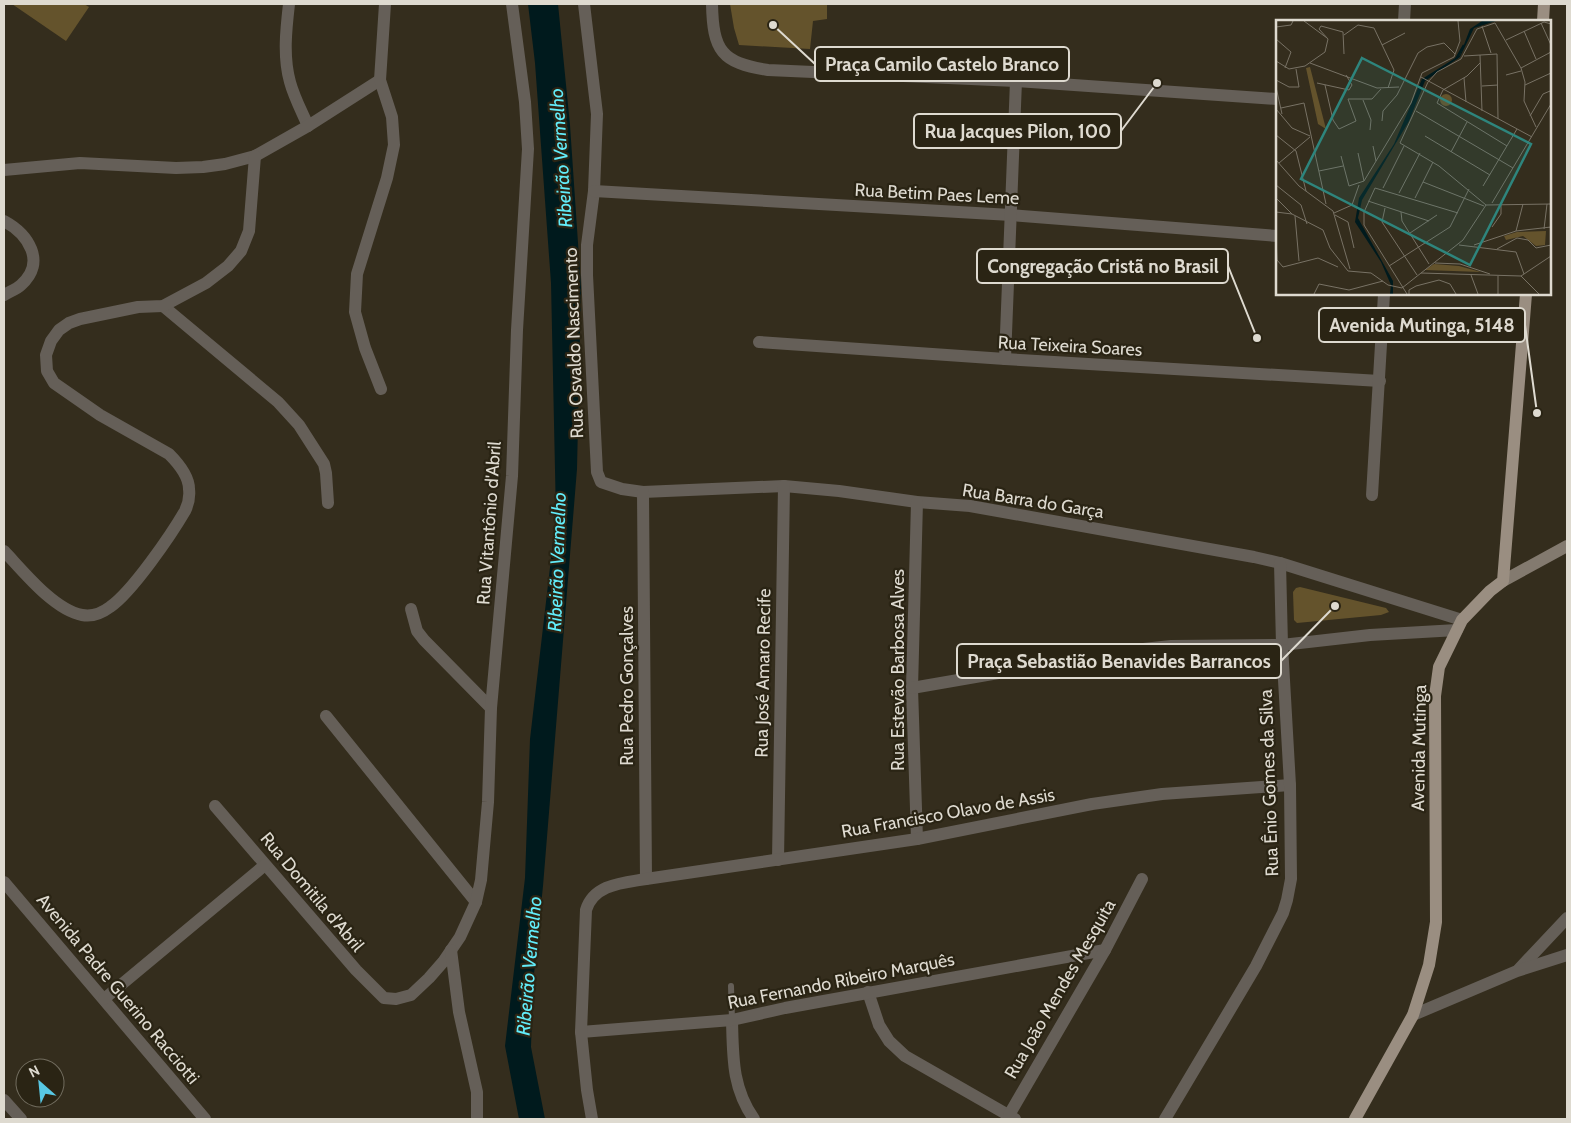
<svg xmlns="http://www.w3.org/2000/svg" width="1571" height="1123" font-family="Cabin,sans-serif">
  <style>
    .green { fill: #64532c }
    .water { fill: #001a1d }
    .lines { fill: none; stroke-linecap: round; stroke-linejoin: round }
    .lane { stroke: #655f58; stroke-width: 6 }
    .street { stroke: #655f58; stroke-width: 12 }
    .secondary { stroke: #837a6f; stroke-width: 12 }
    .primary { stroke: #9a8e81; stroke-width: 12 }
    .labels { text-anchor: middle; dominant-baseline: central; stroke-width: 4.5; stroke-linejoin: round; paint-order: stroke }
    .street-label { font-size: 18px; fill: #dedad0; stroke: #2a2414 }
    .water-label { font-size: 19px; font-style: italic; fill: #62edfa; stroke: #2a2414 }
    .inset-river { fill: none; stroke: #001a1d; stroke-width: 2.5 }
    .inset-road { fill: none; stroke: #787265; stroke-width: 1 }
    .view { fill: #2e857d; fill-opacity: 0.15; stroke: #2e857d; stroke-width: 2.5 }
    .inset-edge { fill: none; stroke: #dedad0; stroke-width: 2.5 }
    .leader { fill: none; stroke: #dedad0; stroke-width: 2 }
    .callout-dot { fill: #dedad0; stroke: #2a2414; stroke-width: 2 }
    .callout { fill: #2a2414; stroke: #dedad0; stroke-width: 2 }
    .callout-label { font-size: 19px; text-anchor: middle; font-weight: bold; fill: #dedad0 }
  </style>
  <rect width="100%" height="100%" fill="#342d1d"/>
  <g class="green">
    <polygon points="12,4 84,4 89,7 66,41"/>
    <polygon points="730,4 827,4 827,19 813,21 810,49 739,45 734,28"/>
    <polygon points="1300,587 1386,608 1389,612 1381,615 1297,623 1294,620 1293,592 1296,588"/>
  </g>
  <polygon class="water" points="528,4 558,4 570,125 581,287 577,469 543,886 533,984 531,1047 545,1119 519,1119 505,1046 525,878 530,739 556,516 551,283 535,63"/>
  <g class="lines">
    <polyline class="lane" points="731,986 732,1020"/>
    <g class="street">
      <path d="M289,4C286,30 283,57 290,82C294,97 302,112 308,126"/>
      <polyline points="584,4 597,114 594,191 587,245 587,275 597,472 601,482 622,489 643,492 784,486 839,491 917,502 970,506 1254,557 1280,563 1462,620"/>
      <path d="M712,4C713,50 721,63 768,70L1016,81L1277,99"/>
      <polyline points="1404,21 1405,4"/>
      <polyline points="4,170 80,163 176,168 203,167 225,164 255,156 308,126 380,80"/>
      <polyline points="594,191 1011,215 1277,236"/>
      <path d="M4,221C28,234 47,262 21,285C17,289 9,292 4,295"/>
      <polyline points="163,306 278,402 299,425 324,464 326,473 328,503"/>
      <polyline points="759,342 1005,359 1380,381"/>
      <polyline points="1005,359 1016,81"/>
      <polyline points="381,389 365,348 355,312 357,274 387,178 394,145 392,117 380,80 385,4"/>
      <polyline points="643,492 646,879"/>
      <polyline points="1372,495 1384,294"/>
      <polyline points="917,502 912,688 917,839"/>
      <path d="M4,551C23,571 54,610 82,615C92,617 102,613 110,607C132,592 171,535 185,511C188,505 190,497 189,489C189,476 178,463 169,454L100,415L54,383L47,371L46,355L51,341L59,330L69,323L80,319L138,307L163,306L206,283L228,266L241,251L249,231L255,156"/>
      <polyline points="411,609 417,631 424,640 491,708"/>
      <polyline points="912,688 1125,651 1171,646 1282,645 1370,635 1457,630"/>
      <polyline points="326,716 476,902"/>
      <polyline points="215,806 356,970 384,998 396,999 411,995 429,978 443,962 460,937 476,902 481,880 488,802 491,708 512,476 517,330 528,149 525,102 512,4"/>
      <polyline points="778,860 784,486"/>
      <polyline points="4,882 205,1119"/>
      <polyline points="451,950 459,1012 477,1092 477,1119"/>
      <polyline points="1519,969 1567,918"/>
      <polyline points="868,992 879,1025 889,1041 905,1056 1015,1119"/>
      <polyline points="104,999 265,865"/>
      <polyline points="1413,1015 1517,971 1567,955"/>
      <path d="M732,1020C733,1057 732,1088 754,1119"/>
      <polyline points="581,1032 732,1020 785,1008 1105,950"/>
      <polyline points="4,1100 21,1119"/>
      <polyline points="1009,1115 1105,950 1142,879"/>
      <path d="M592,1119L587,1090L581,1032L586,910C594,884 623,883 646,879L917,839L1092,804L1162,794L1290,785"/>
      <polyline points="1165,1119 1256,966 1283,913 1287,900 1291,879 1290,785 1282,645 1280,563"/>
    </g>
    <polyline class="secondary" points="1503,581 1567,546"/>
    <g class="primary">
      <polyline points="1543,21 1544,4"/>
      <polyline points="1355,1119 1413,1015 1429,965 1436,922 1435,696 1439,667 1462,620 1490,591 1503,581 1526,294"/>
    </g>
  </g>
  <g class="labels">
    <g class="street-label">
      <text transform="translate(937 194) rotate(3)">Rua Betim Paes Leme</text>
      <text transform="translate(574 343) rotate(-92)">Rua Osvaldo Nascimento</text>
      <text transform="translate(1070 346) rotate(3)">Rua Teixeira Soares</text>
      <text transform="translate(1033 501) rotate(9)">Rua Barra do Garça</text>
      <text transform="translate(489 523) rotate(-86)">Rua Vitantônio d'Abril</text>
      <text transform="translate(898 670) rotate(-90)">Rua Estevão Barbosa Alves</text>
      <text transform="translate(763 673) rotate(-89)">Rua José Amaro Recife</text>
      <text transform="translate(627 686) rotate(-90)">Rua Pedro Gonçalves</text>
      <text transform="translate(1419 748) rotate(-89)">Avenida Mutinga</text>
      <text transform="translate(1269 783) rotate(-92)">Rua Ênio Gomes da Silva</text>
      <text transform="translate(948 813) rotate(-10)">Rua Francisco Olavo de Assis</text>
      <text transform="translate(312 892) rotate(50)">Rua Domitila d'Abril</text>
      <text transform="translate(841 981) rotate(-11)">Rua Fernando Ribeiro Marquês</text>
      <text transform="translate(118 989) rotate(50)">Avenida Padre Guerino Racciotti</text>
      <text transform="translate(1060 989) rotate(-60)">Rua João Mendes Mesquita</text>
    </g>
    <g class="water-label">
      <text transform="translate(561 158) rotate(-94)">Ribeirão Vermelho</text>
      <text transform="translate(557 562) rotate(-88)">Ribeirão Vermelho</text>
      <text transform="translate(529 966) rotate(-85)">Ribeirão Vermelho</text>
    </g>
  </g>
  <g transform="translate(1276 20)">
    <rect width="275" height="275" fill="#342d1d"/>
    <path d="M34,47L50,109L42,104L30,48ZM164 80a6 6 0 1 1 12 0a6 6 0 1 1-12 0ZM270,211L269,225L260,226L247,216L230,220L228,216L241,212ZM158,244L183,246L205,252L149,250Z" fill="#64532c"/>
    <path d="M206,1H220L198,8L184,37L149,61L133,101L86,180L82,198L117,261V274H114L115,265L105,242L79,202L83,178L118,124L146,59L184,35L194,9Z" fill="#001a1d"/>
    <path class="inset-river" d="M180,39L188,25"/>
    <path class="inset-road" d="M28,1L51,18M265,3L275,25M206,6L215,33M0,7L15,5L17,1M248,11L260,39M68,15L82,5L98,8L118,50L112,68M0,19L15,32L9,48M52,19L43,9L45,6L67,12L68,34M230,20L268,2L275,4M106,25L129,13M204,35L206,91M188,36L221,34L222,99M0,41L13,49L29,46L49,32L52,19M34,43L101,68L123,67M204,43L191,56L167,70L161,83L231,126M245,48L275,32M230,55L245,51M145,57L256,117M188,58L190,82M0,60L13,67H23L20,49M41,63L73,70L76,65L70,55M49,65L57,100L63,109L80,101L72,79H96L105,69M249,65L275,53M206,66L222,65M0,67L6,94M87,80L95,100L94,110M5,88L28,83L50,184M0,89L16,108L34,116M140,91L237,148M254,96L267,74L274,71M106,101L107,91L121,75L142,33L151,27L168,23L179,34M0,115L20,131L30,171M149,116L214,155M97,126L100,141M175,132L191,102M82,133L88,161M65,136L73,166L88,161L135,83L146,53L178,37L184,21L182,1M0,140L23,166L57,191L74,249M3,143L34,117M43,151L67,146M147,162L208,186M0,165L25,185L31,204M207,166L241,109M107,168L128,126M123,173L144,133M0,178L16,194M139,178L157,142M92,181L153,201M216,183L275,84M210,185L163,146L124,123L152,62L161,52L185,39L201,9L219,3L245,48L249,62L248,81L260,107M109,188L106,202L141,255M0,192L16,194L47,210L54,228L72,251L95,253L112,265L126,268L187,220L210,185L275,184M125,192L126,201L153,244M58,193L76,185L83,165M59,195L72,202L78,228M19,196L23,241M216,207L225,194V183M268,209L271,184M240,211L247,184M134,213L161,195M0,216L1,240L7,247L42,238L62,247M183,225L240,232L248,254M198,225L240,211L275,207M221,229L241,218L252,220L260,228L275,225M159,243L184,244L214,254M113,246L174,207L193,169M145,253L245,256L275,236M195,255L202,274M222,256V274M245,256L263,274M38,274L43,264L73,270L107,261M131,274L88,205V192L99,168L182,193M133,274V270L140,266L163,260L174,264L180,274"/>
    <path class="view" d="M86,38L255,124L194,245L25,159Z"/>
    <rect width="275" height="275" class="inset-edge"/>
  </g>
  <path class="leader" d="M773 25L815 64M1157 83L1121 131M1257 338L1228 266M1537 413L1525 325M1335 606L1281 661"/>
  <g class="callout-dot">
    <circle cx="773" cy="25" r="5"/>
    <circle cx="1157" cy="83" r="5"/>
    <circle cx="1257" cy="338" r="5"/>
    <circle cx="1537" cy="413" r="5"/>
    <circle cx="1335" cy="606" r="5"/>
  </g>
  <g class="callout">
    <rect x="815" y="47" width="254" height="34" rx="5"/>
    <rect x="914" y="114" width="207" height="34" rx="5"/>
    <rect x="977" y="249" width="251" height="34" rx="5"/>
    <rect x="1319" y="308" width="206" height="34" rx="5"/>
    <rect x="957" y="644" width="324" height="34" rx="5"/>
  </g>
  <g class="callout-label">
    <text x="942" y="71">Praça Camilo Castelo Branco</text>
    <text x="1018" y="138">Rua Jacques Pilon, 100</text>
    <text x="1103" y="273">Congregação Cristã no Brasil</text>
    <text x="1422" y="332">Avenida Mutinga, 5148</text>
    <text x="1119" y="668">Praça Sebastião Benavides Barrancos</text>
  </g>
  <rect width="1571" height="1123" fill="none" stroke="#dedad0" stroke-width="10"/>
  <g transform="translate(40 1083) rotate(333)"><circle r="24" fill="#2a2414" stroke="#726d5f"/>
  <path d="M0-4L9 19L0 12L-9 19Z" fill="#58c8e4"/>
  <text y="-8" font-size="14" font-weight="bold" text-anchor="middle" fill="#dedad0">N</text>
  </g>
</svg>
